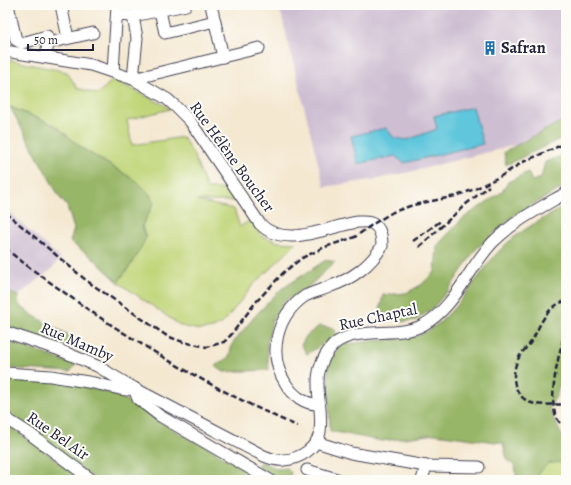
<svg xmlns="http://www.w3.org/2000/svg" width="571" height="485" font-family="Alegreya,serif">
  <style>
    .industrial { fill: #cebed2 }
    .green { fill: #c0d578; stroke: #717c5a }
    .forest { fill: #98b668; stroke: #5d6c52 }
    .water { fill: #5ec6db; stroke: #40748b }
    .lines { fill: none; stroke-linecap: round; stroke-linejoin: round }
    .minor-casing { stroke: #424052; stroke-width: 13 }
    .minor { stroke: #fff; stroke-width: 11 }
    .rail { stroke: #22223b; stroke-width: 2.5; stroke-dasharray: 6 3; stroke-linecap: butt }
    .labels { text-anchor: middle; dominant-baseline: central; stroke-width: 4; stroke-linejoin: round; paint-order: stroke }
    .poi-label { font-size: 16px; font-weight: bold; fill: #22223b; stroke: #fdfcf7; text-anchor: start }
    .street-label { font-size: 16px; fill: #22223b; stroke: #fdfcf7 }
  </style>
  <rect width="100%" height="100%" fill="#fdfcf7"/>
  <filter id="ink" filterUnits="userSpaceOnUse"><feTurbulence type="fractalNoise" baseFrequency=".025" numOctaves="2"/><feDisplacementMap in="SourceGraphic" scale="8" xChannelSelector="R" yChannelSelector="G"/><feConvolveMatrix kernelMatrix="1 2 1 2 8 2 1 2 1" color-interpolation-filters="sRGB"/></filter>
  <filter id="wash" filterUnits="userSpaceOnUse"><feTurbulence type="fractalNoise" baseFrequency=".012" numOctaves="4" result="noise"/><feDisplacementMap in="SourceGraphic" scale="16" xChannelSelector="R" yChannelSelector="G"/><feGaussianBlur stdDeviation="0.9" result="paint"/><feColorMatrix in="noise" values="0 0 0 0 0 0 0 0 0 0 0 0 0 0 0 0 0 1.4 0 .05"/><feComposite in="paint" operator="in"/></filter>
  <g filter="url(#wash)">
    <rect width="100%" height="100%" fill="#f4e8d1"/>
    <g class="industrial">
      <polygon points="279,5 566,5 566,119 519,144 410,172 377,179 324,187"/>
      <polygon points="5,208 60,258 52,269 18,296 5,291"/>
    </g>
    <g class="green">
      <polygon points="5,59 67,72 77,88 97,94 113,80 162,104 170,109 127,120 132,145 183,137 194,156 207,189 226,189 236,201 197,201 234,209 240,227 250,220 262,236 278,242 297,243 254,284 223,323 213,328 200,330 181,326 118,282 133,262 142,226 154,203 149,193 138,182 83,149 56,126 10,107 5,102"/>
      <polygon points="566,462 566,480 538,480 538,474 549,463"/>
    </g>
    <g class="forest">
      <polygon points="10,107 56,126 83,149 138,182 149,193 154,203 142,226 146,238 133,262 118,282 92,257 70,242 74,229 67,206 60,198"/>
      <polygon points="566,119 566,136 506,165 504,152"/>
      <polygon points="566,154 566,186 517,213 492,235 476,249 450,288 433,308 416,320 400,322 388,317 380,309 383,295 406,293 421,285 435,272 437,246 462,219 502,192 508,182 528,172 532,181 541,178 545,162"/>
      <path d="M566,206V367L563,372L557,394L549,409L566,444V462L549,463L538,474V480H517L515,466L507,460L503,443L435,434L382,441L330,431L328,366L340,345C351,344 361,342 371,341C387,340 404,340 419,335C450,325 478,273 500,250C519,230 543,219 566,206Z"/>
      <polygon points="326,260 335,262 305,290 286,300 272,320 267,345 269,370 224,372 215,366 229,357 232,344 255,316 280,290"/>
      <polygon points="5,291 18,296 19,305 34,316 81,342 81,351 5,326"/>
      <polygon points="319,326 333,328 337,335 307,354 301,345 307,335"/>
      <polygon points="5,342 13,343 75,365 70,372 5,368"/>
      <polygon points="5,378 64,382 111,393 131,403 175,431 211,449 249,473 247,480 96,480 5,413"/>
      <polygon points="5,424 8,425 84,480 5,480"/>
      <polygon points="261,462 278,469 287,468 291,472 289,479 280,480 259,469 258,464"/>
    </g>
    <polygon class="water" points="473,107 483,144 404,163 395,156 358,164 351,136 386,128 394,138 407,140 437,129 434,116"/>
  </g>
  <g filter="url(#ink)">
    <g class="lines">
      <defs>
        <g id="minor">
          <polyline points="8,5 16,40 22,43 47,36 48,43"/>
          <polyline points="61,5 68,38"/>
          <polyline points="211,5 223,57"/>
          <polyline points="160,11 165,33 215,21"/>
          <polyline points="117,15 133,16 186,5"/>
          <polyline points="133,16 137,38 133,79 259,48"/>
          <polyline points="47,50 48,43 93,33"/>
          <path d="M5,51L91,65L133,79L167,99L175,106L190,121L260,224C286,250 328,226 358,222C363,222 369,221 373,224C381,228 382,237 382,246C371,265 352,279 331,286C323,290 313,292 305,296C276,316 267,355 286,384C293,395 305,405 319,404"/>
          <polyline points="113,72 117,5"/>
          <path d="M5,332L57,349L97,366L134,388L264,456C271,459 277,461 284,460C300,459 317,448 320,432C324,401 308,378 329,350C348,323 396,340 423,325C456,307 468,268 493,242C514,221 540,208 566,193"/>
          <polyline points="5,373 51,376 94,383 120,389 127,390 134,388"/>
          <polyline points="134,388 138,399 160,416 270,480"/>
          <polyline points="5,418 30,434 92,480"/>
          <polyline points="316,442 351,453 426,466 479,467"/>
          <polyline points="307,470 340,480"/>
          <polyline points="422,480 426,466"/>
        </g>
      </defs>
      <use href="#minor" class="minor-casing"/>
      <use href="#minor" class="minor"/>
      <g class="rail">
        <polyline points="5,212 87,281 167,336 183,342 207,347 224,342 231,335 255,303 284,272 302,258 325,247 355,237 373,224 393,212 413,205 456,196 475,189 501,176 523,162 566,143"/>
        <polyline points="413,241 442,220"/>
        <polyline points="419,247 465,205 489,186"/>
        <path d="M5,248C30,269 57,287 83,306C152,353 221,393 297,426"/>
        <path d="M566,301C548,305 540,324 533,339C530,344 525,349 521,354C511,369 510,392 529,402C541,407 554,403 566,405"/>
        <path d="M566,330C559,352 548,395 556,417C558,421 563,426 566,429"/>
      </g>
    </g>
  </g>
  <defs>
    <symbol id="building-bare" viewBox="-9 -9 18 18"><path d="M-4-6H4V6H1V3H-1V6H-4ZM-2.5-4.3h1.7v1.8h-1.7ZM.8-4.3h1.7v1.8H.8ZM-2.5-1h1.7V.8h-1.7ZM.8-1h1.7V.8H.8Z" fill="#1f6fb2" stroke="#fdfcf7" stroke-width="2.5" paint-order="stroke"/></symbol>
  </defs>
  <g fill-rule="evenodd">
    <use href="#building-bare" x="480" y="38" width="20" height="20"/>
  </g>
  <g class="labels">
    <g class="poi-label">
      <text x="501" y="48">Safran</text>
    </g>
    <g class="street-label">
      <text transform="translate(232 157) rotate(54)">Rue Hélène Boucher</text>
      <text transform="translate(378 317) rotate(-12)">Rue Chaptal</text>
      <text transform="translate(77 342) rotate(23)">Rue Mamby</text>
      <text transform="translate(58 436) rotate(35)">Rue Bel Air</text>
    </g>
  </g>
  <rect width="571" height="485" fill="none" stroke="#fdfcf7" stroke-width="20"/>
  <path d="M28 44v6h65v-6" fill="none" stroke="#22223b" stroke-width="2"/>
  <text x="34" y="44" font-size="12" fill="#22223b" stroke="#fdfcf7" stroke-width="3" paint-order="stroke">50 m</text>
</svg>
